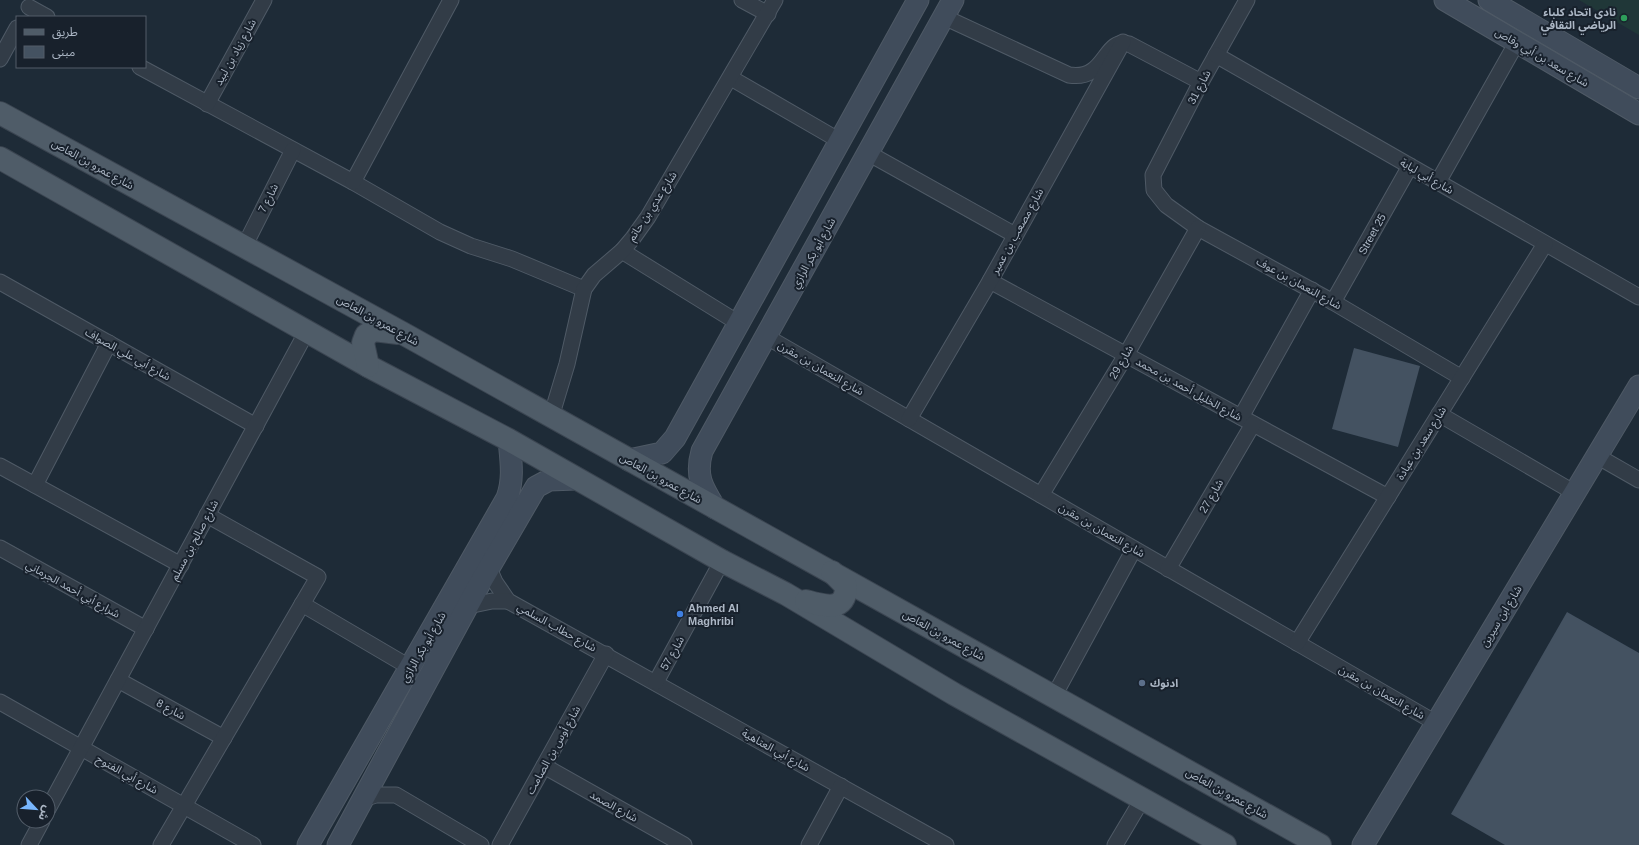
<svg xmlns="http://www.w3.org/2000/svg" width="1639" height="845" font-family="Arial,'Noto Sans Arabic',sans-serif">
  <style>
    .green { fill: #203738 }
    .building { fill: #445261 }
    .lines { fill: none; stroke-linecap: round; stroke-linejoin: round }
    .street-casing { stroke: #4f5a66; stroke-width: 17 }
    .secondary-casing { stroke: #4f5a66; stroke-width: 23 }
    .primary-casing { stroke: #3b4551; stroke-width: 24 }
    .street { stroke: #323c47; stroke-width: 15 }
    .secondary { stroke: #404c5b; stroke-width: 21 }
    .primary { stroke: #4f5c68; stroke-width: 22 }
    .leisure-dot { fill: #2e9e5b; stroke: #18212c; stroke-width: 1.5 }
    .shop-dot { fill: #3f7fe0; stroke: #18212c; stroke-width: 1.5 }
    .service-dot { fill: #5c6f8a; stroke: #18212c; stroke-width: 1.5 }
    .labels { text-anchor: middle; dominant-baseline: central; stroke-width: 4; stroke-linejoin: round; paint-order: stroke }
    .poi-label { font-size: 11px; font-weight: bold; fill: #acb7c5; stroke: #18212c; text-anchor: start }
    .street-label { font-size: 11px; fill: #acb7c5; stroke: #18212c }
  </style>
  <rect width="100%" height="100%" fill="#1e2b37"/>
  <polygon class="green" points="1579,0 1639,0 1639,35"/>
  <g class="building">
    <polygon points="1354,348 1420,366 1398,447 1332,429"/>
    <polygon points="1567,612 1639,653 1639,845 1505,845 1451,814"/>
  </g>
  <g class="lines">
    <defs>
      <g id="street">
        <polyline points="742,0 768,14"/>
        <polyline points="1247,0 1201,82 1153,175 1154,190 1166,205 1198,228 1333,302 1462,378"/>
        <polyline points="29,7 47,17"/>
        <path d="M944,17L1069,75C1107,81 1103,37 1129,44L1201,82"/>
        <polyline points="1216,55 1639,297"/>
        <polyline points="0,59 17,28"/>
        <polyline points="140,67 353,182 440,232 471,246 512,259 584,289"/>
        <polyline points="731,78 840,141"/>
        <polyline points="207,104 264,0"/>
        <polyline points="868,153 1015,235"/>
        <polyline points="353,182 451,0"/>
        <polyline points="1438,182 1517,42"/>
        <polyline points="244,247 293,150"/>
        <polyline points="622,251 740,324"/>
        <polyline points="990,281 1388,497"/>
        <polyline points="0,282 256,426"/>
        <polyline points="1333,302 1410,166"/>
        <polyline points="767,337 1436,723"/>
        <polyline points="1439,414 1575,493"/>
        <polyline points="551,417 567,364 584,289 594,275 622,251 633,238 648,217 775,0"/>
        <polyline points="1241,417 1312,290"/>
        <polyline points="909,419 990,281 1123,42"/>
        <polyline points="1597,456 1639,480"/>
        <polyline points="0,466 181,565"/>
        <polyline points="35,485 109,343"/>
        <polyline points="1041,495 1126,355 1198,228"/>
        <polyline points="0,548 146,629"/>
        <polyline points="489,568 495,582 508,601 946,845"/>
        <polyline points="1168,569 1253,424"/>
        <polyline points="302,604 411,668"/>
        <polyline points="468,606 492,601 508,601"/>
        <polyline points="1297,643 1545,244"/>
        <polyline points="118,680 224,738"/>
        <polyline points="656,682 722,561"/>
        <polyline points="1054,696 1134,549"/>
        <polyline points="0,702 253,845"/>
        <polyline points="544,766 684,845"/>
        <polyline points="363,799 376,795 396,795 481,845"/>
        <polyline points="48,809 307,331"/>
        <polyline points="29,845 42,821"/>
        <polyline points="161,845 318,577 207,515"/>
        <polyline points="500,845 606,654"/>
        <polyline points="809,845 841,786"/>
        <polyline points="1115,845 1143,798"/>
      </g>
      <g id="secondary">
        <polyline points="1445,0 1639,114"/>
        <polyline points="1489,0 1639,88"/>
        <polyline points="629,460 662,453 675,438 918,0"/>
        <path d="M715,508C702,487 695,476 702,451L953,0"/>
        <path d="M308,845L507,498C514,479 511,461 509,440"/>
        <polyline points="338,845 479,585 536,487 549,480 576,479"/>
        <polyline points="1363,845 1639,386"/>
      </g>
      <g id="primary">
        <polyline points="0,113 404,334 1320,845"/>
        <polyline points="0,158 368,366 509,440 722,561 786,594 954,694 1225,845"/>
        <polyline points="368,366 363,343 366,335 374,330 398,333"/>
        <path d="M806,601C824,606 846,613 846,586L832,572"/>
      </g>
    </defs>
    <use href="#street" class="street-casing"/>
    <use href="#secondary" class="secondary-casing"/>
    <use href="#primary" class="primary-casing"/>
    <use href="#street" class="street"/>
    <use href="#secondary" class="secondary"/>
    <use href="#primary" class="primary"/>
  </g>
  <circle class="leisure-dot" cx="1624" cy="18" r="4"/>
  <circle class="shop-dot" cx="680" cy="614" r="4"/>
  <circle class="service-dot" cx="1142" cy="683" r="4"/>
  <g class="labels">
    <g class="poi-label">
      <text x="1616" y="12" text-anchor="end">نادي اتحاد كلباء<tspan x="1616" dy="13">الرياضي الثقافي</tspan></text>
      <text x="688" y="608">Ahmed Al<tspan x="688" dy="13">Maghribi</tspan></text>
      <text x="1150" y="683">ادنوك</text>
    </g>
    <g class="street-label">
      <text transform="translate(235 52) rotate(-61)">شارع زياد بن لبيد</text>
      <text transform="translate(1542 57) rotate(30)">شارع سعد بن أبي وقاص</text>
      <text transform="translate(1199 87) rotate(-62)">شارع 31</text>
      <text transform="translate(93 164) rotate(29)">شارع عمرو بن العاص</text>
      <text transform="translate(1427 176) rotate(30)">شارع أبي لبابة</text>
      <text transform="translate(268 198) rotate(-63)">شارع 7</text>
      <text transform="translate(652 206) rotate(-57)">شارع عدي بن حاتم</text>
      <text transform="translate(1017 231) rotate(-61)">شارع مصعب بن عمير</text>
      <text transform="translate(1372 234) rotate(-61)">Street 25</text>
      <text transform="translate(813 253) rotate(-61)">شارع أبو بكر الرازي</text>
      <text transform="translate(1299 283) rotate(29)">شارع النعمان بن عوف</text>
      <text transform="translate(378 320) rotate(29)">شارع عمرو بن العاص</text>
      <text transform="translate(128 354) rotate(29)">شارع أبي علي الصواف</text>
      <text transform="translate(1121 362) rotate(-60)">شارع 29</text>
      <text transform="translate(821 368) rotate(30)">شارع النعمان بن مقرن</text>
      <text transform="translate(1189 389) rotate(29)">شارع الخليل أحمد بن محمد</text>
      <text transform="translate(1421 443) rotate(-58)">شارع سعد بن عبادة</text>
      <text transform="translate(661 478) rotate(29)">شارع عمرو بن العاص</text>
      <text transform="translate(1211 496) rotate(-60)">شارع 27</text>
      <text transform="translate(1102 530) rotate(30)">شارع النعمان بن مقرن</text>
      <text transform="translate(194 540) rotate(-62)">شارع صالح بن مسلم</text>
      <text transform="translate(73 589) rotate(29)">شرارع أبي أحمد الجرماني</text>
      <text transform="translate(1501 616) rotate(-59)">شارع ابن سيرين</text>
      <text transform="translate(557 627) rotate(29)">شارع حطاب السلمي</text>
      <text transform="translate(944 635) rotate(29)">شارع عمرو بن العاص</text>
      <text transform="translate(423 647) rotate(-60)">شارع أبو بكر الرازي</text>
      <text transform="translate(672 653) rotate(-61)">شارع 57</text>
      <text transform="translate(1382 692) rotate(30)">شارع النعمان بن مقرن</text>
      <text transform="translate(171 709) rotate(28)">شارع 8</text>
      <text transform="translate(553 750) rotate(-61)">شارع أوس بن الصامت</text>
      <text transform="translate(776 750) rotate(29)">شارع أبي العتاهية</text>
      <text transform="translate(127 774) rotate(29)">شارع أبي الفتوح</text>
      <text transform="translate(1227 793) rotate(29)">شارع عمرو بن العاص</text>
      <text transform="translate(614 806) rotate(29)">شارع الصمد</text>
    </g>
  </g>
  <rect x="16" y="16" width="130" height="52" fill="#18212c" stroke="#535d69"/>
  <rect x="24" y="29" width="20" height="6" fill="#4f5c68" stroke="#535d69"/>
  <text x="52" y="36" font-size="12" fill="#acb7c5">طريق</text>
  <rect x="24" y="46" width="20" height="12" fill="#445261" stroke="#535d69"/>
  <text x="52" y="56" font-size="12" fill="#acb7c5">مبنى</text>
  <g transform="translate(36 809) rotate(116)"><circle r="19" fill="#18212c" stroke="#535d69"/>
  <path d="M0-3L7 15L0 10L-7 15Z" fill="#78b6fd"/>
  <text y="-6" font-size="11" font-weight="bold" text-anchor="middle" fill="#acb7c5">ش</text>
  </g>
</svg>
